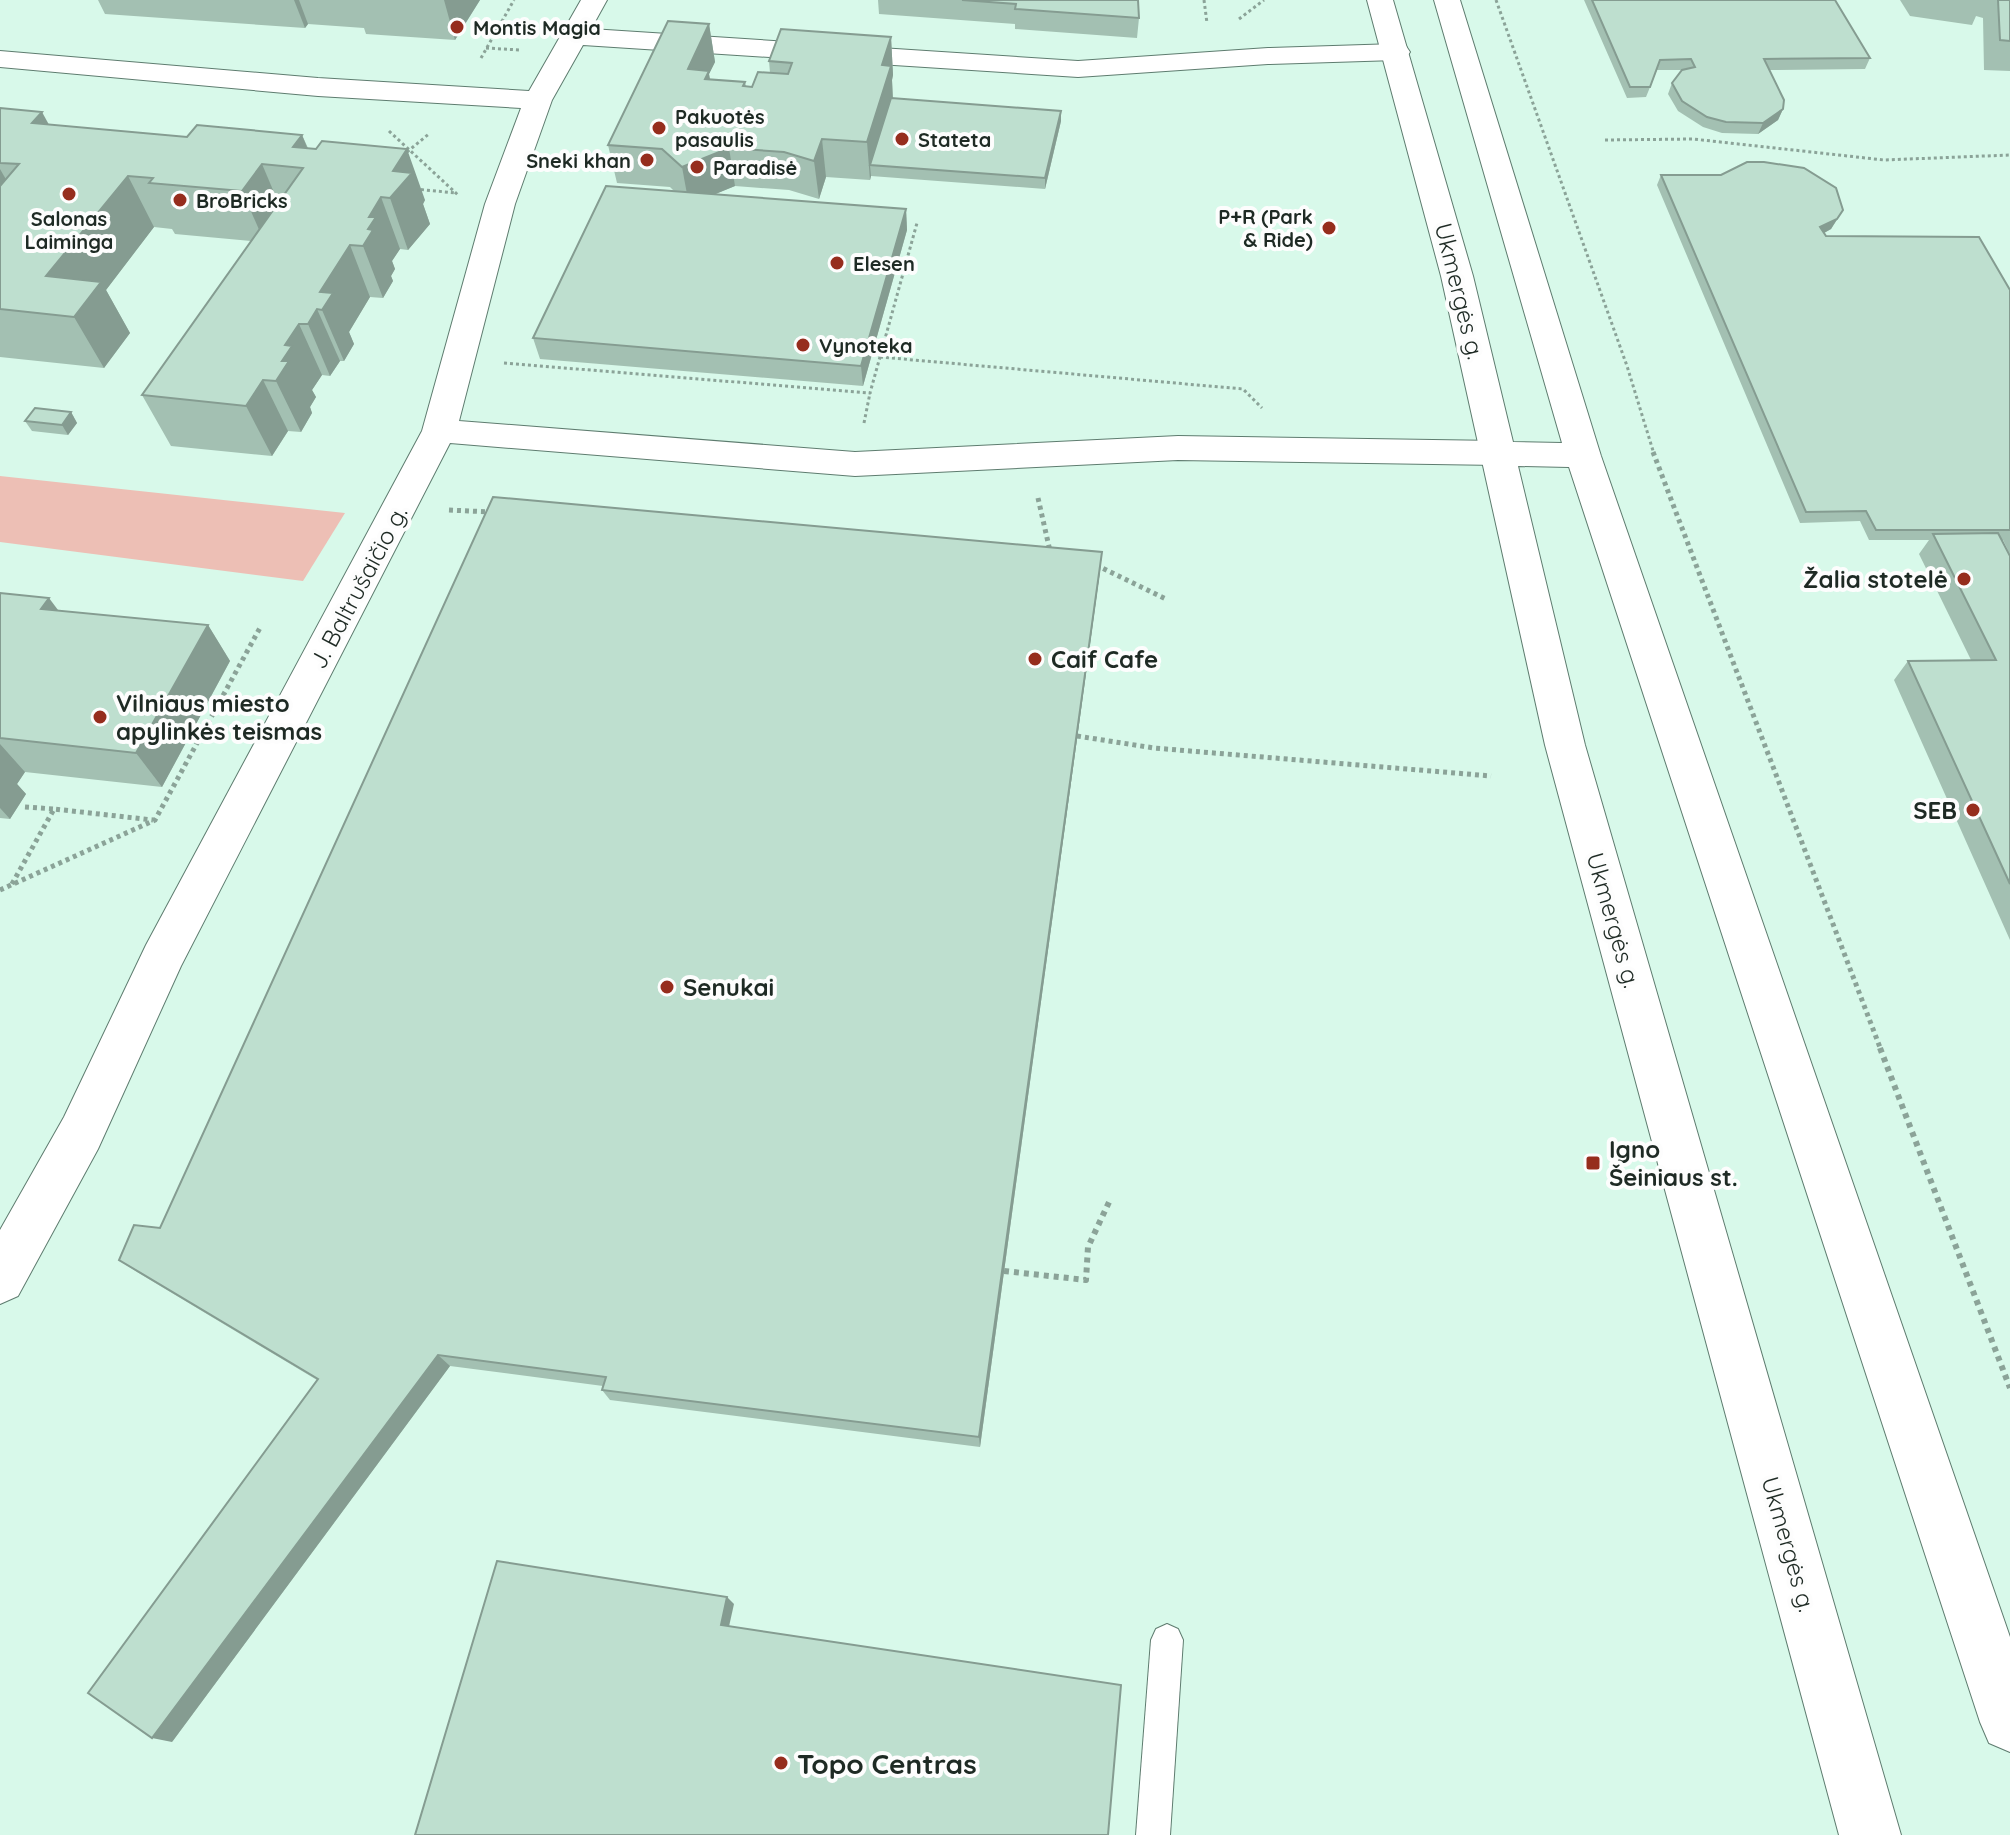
<svg xmlns="http://www.w3.org/2000/svg" width="2010" height="1835" font-family="Quicksand,sans-serif">
  <style>
    .green { fill: #edbfb5 }
    .lines { fill: none; stroke-linecap: round; stroke-linejoin: round }
    .lane-casing { stroke: #5e7c6f; stroke-width: 2 }
    .street-casing { stroke: #5e7c6f; stroke-width: 2 }
    .highway-casing { stroke: #5e7c6f; stroke-width: 2 }
    .path-far2 { stroke: #8ba398; stroke-width: 3; stroke-dasharray: 3 3; stroke-linecap: butt }
    .path-far1 { stroke: #8ba398; stroke-width: 5; stroke-dasharray: 4 4; stroke-linecap: butt }
    .path { stroke: #8ba398; stroke-width: 6; stroke-dasharray: 5 5; stroke-linecap: butt }
    .lane { fill: #fff; fill-rule: evenodd }
    .street { fill: #fff; fill-rule: evenodd }
    .highway { fill: #fff; fill-rule: evenodd }
    .wall { fill: #a3c0b2 }
    .shaded-wall { fill: #859c91 }
    .building { fill: #bedfcf; stroke: #859c91; stroke-width: 2 }
    .poi-dot { fill: #962d1d; stroke: #fdfdfd; stroke-width: 3 }
    .labels { text-anchor: middle; dominant-baseline: central; stroke-width: 8; stroke-linejoin: round; paint-order: stroke }
    .far-poi-label { font-size: 20px; font-weight: bold; fill: #1e2a24; stroke: #fdfdfd; text-anchor: start }
    .street-label { font-size: 24px; fill: #1e2a24; stroke: #fdfdfd }
    .poi-label { font-size: 24px; font-weight: bold; fill: #1e2a24; stroke: #fdfdfd; text-anchor: start }
    .near-poi-label { font-size: 28px; font-weight: bold; fill: #1e2a24; stroke: #fdfdfd; text-anchor: start }
  </style>
  <rect width="100%" height="100%" fill="#d8f9ea"/>
  <polygon class="green" points="0,476 345,513 303,581 0,542"/>
  <g class="lines">
    <defs>
      <polygon id="lane" points="1167,1624 1178,1629 1183,1640 1170,1835 1136,1835 1151,1640 1156,1629"/>
      <polygon id="street" points="581,0 607,0 591,29 1078,61 1268,48 1396,44 1406,46 1410,52 1406,58 1396,60 1268,64 1078,77 583,45 552,100 515,204 459,421 855,452 1178,436 1498,441 1510,445 1516,453 1510,461 1498,465 1178,460 855,476 450,443 181,966 98,1149 18,1296 0,1304 0,1230 64,1117 146,945 422,431 485,204 521,108 318,96 0,67 0,51 318,78 529,91"/>
      <polygon id="highway" points="1367,0 1393,0 1473,276 1513,442 1562,443 1434,0 1460,0 1601,456 2010,1637 2010,1752 1989,1743 1980,1722 1569,467 1518,466 1585,745 1901,1835 1839,1835 1545,745 1441,276"/>
    </defs>
    <use href="#lane" class="lane-casing"/>
    <use href="#street" class="street-casing"/>
    <use href="#highway" class="highway-casing"/>
    <g class="path-far2">
      <polyline points="1204,0 1207,23"/>
      <polyline points="1496,0 1627,366 1654,454"/>
      <polyline points="1239,19 1264,0"/>
      <polyline points="486,48 520,50"/>
      <polyline points="481,58 514,0"/>
      <polyline points="389,131 458,195"/>
      <polyline points="1605,140 1693,139 1884,160 2010,155"/>
      <polyline points="407,152 430,133"/>
      <polyline points="415,189 456,193"/>
      <polyline points="880,357 1243,389 1262,408"/>
      <polyline points="504,363 870,393 917,223"/>
      <polyline points="864,423 870,393"/>
    </g>
    <g class="path-far1">
      <polyline points="1653,452 1881,1050"/>
      <polyline points="1038,498 1050,551"/>
      <polyline points="449,510 491,512"/>
      <polyline points="1096,565 1166,599"/>
      <polyline points="1077,736 1154,748 1491,776"/>
      <polyline points="25,807 54,809"/>
      <polyline points="12,884 54,809 153,820"/>
      <polyline points="0,890 155,820 261,626"/>
    </g>
    <g class="path">
      <polyline points="1880,1048 2010,1388"/>
      <polyline points="1004,1271 1086,1280 1088,1247 1110,1200"/>
    </g>
    <use href="#lane" class="lane"/>
    <use href="#street" class="street"/>
    <use href="#highway" class="highway"/>
  </g>
  <g class="wall">
    <polygon points="98,0 480,0 455,40 366,34 364,28 308,24 305,28 105,14"/>
    <polygon points="878,0 1138,0 1139,18 1137,38 1015,29 1015,24 879,14"/>
    <polygon points="1584,0 1835,0 1870,58 1865,69 1769,70 1783,109 1778,120 1758,134 1722,133 1703,127 1678,111 1668,94 1672,83 1685,70 1657,70 1646,97 1627,98"/>
    <polygon points="1900,0 2010,0 2010,71 1984,70 1983,18 1976,16 1972,25 1910,16"/>
    <polygon points="709,24 715,62 709,74 710,80 745,82 746,86 752,87 770,73 769,61 891,37 893,75 892,80 893,98 1061,121 1045,189 871,176 870,180 826,177 819,199 789,190 735,186 715,194 906,209 907,230 863,386 540,359 533,338 674,191 670,187 617,183 608,145"/>
    <polygon points="0,108 49,125 187,137 302,135 308,148 425,200 423,204 430,224 408,250 400,249 392,261 395,269 391,276 393,281 383,298 370,297 349,332 354,344 344,361 340,361 330,376 322,375 312,390 316,397 310,407 312,413 301,432 288,431 272,456 171,446 142,395 251,241 175,234 172,229 154,227 106,290 130,333 104,368 0,357"/>
    <polygon points="1661,175 1843,210 1831,229 1824,233 1826,236 2010,290 2010,554 2003,540 2002,540 2010,556 2010,940 1894,680 1908,661 1971,660 1919,554 1929,540 1869,540 1860,521 1800,523 1657,185"/>
    <polygon points="71,412 77,423 68,435 32,431 25,421"/>
    <polygon points="1102,552 1100,571 980,1447 610,1400 602,1390 603,1386 450,1366 172,1742 317,1380 137,1272 119,1260 160,1228"/>
    <polygon points="0,593 59,611 208,625 230,661 162,787 25,772 17,784 26,794 10,819 0,818"/>
  </g>
  <g class="shaded-wall">
    <polygon points="294,0 299,0 308,24 305,28"/>
    <polygon points="444,0 480,0 455,40"/>
    <polygon points="709,24 715,62 709,74 715,109 688,69"/>
    <polygon points="891,37 893,75 892,80 893,104 870,165 871,176 870,180 867,142 882,65"/>
    <polygon points="1783,109 1778,120 1758,134 1763,123"/>
    <polygon points="1061,111 1061,121 1045,189 1045,178"/>
    <polygon points="42,112 70,163 32,123"/>
    <polygon points="302,135 323,186 293,147"/>
    <polygon points="822,139 826,177 819,199 814,161"/>
    <polygon points="729,148 735,186 689,205 682,167"/>
    <polygon points="407,149 425,200 423,204 430,224 408,250 390,198 393,171"/>
    <polygon points="262,164 284,216 265,243 242,191"/>
    <polygon points="0,169 26,214 0,186"/>
    <polygon points="128,176 154,227 106,290 130,333 104,368 74,317 46,276"/>
    <polygon points="381,197 400,249 392,261 395,269 391,276 393,281 383,298 363,246 368,229 369,217"/>
    <polygon points="906,209 907,230 863,386 861,366"/>
    <polygon points="1843,210 1831,229 1815,238 1820,227"/>
    <polygon points="350,245 370,297 349,332 354,344 344,361 322,310 320,292"/>
    <polygon points="317,309 340,361 330,376 308,324"/>
    <polygon points="299,324 322,375 312,390 316,397 310,407 312,413 301,432 276,381 282,361 285,345"/>
    <polygon points="263,380 288,431 272,456 246,406"/>
    <polygon points="71,412 77,423 68,435 62,425"/>
    <polygon points="1102,552 1100,571 980,1447 979,1437"/>
    <polygon points="49,598 76,634 41,609"/>
    <polygon points="208,625 230,661 162,787 136,753"/>
    <polygon points="0,744 25,772 17,784 26,794 10,819 0,808"/>
    <polygon points="438,1355 450,1366 172,1742 152,1738"/>
    <polygon points="727,1597 734,1604 728,1631 721,1625"/>
  </g>
  <g class="building">
    <polygon points="962,0 1138,0 1139,18 1015,9 1016,4"/>
    <polygon points="1592,0 1835,0 1870,58 1764,59 1784,100 1783,109 1763,123 1726,122 1707,117 1682,101 1672,83 1682,70 1695,67 1691,59 1660,60 1650,87 1630,87"/>
    <polygon points="1998,0 2010,0 2010,41 2000,40"/>
    <polygon points="668,21 709,24 688,69 709,71 705,79 745,82 743,86 752,87 758,72 788,74 792,63 769,61 781,29 891,37 882,65 891,66 867,142 822,139 814,161 784,152 729,148 682,167 662,149 608,145"/>
    <polygon points="891,98 1061,111 1045,178 870,165"/>
    <polygon points="0,108 42,112 32,123 187,137 197,125 302,135 293,147 316,149 322,141 407,149 393,171 412,173 390,198 381,197 369,217 376,217 368,229 373,230 363,246 350,245 320,292 333,293 322,310 317,309 308,324 299,324 285,345 292,346 282,361 289,361 276,381 263,380 246,406 142,395 303,168 262,164 242,191 149,183 153,178 128,176 46,276 101,282 74,317 0,309 0,186 19,164 0,163"/>
    <polygon points="1747,162 1764,162 1804,168 1836,188 1843,210 1837,219 1820,227 1826,236 1979,237 2010,290 2010,530 1876,530 1866,511 1806,512 1661,175 1721,175"/>
    <polygon points="606,186 906,209 861,366 533,338"/>
    <polygon points="35,408 71,412 62,425 25,421"/>
    <polygon points="493,497 1102,552 979,1437 602,1390 606,1377 438,1355 152,1738 88,1693 318,1379 119,1260 134,1225 160,1228"/>
    <polygon points="1998,533 2010,556 2010,884 1908,661 1996,660 1933,534"/>
    <polygon points="0,593 49,598 41,609 208,625 136,753 0,738"/>
    <polygon points="497,1561 727,1597 721,1625 1121,1685 1108,1835 415,1835"/>
  </g>
  <g class="poi-dot">
    <circle cx="457" cy="27" r="8"/>
    <circle cx="659" cy="128" r="8"/>
    <circle cx="902" cy="139" r="8"/>
    <circle cx="647" cy="160" r="8"/>
    <circle cx="697" cy="167" r="8"/>
    <circle cx="69" cy="194" r="8"/>
    <circle cx="180" cy="200" r="8"/>
    <circle cx="1329" cy="228" r="8"/>
    <circle cx="837" cy="263" r="8"/>
    <circle cx="803" cy="345" r="8"/>
    <circle cx="1964" cy="579" r="8"/>
    <circle cx="1035" cy="659" r="8"/>
    <circle cx="100" cy="717" r="8"/>
    <circle cx="1973" cy="810" r="8"/>
    <circle cx="667" cy="987" r="8"/>
    <rect x="1585" y="1155" width="16" height="16" rx="4"/>
    <circle cx="781" cy="1763" r="8"/>
  </g>
  <g class="labels">
    <g class="far-poi-label">
      <text x="473" y="27">Montis Magia</text>
      <text x="675" y="116">Pakuotės<tspan x="675" dy="23">pasaulis</tspan></text>
      <text x="918" y="139">Stateta</text>
      <text x="631" y="160" text-anchor="end">Sneki khan</text>
      <text x="713" y="167">Paradisė</text>
      <text x="196" y="200">BroBricks</text>
      <text x="1313" y="216" text-anchor="end">P+R (Park<tspan x="1313" dy="23">&amp; Ride)</tspan></text>
      <text x="69" y="218" text-anchor="middle">Salonas<tspan x="69" dy="23">Laiminga</tspan></text>
      <text x="853" y="263">Elesen</text>
      <text x="819" y="345">Vynoteka</text>
    </g>
    <g class="street-label">
      <text transform="translate(1460 291) rotate(76)">Ukmergės g.</text>
      <text transform="translate(358 587) rotate(-62)">J. Baltrušaičio g.</text>
      <text transform="translate(1614 920) rotate(74)">Ukmergės g.</text>
      <text transform="translate(1789 1544) rotate(74)">Ukmergės g.</text>
    </g>
    <g class="poi-label">
      <text x="1948" y="579" text-anchor="end">Žalia stotelė</text>
      <text x="1051" y="659">Caif Cafe</text>
      <text x="116" y="703">Vilniaus miesto<tspan x="116" dy="28">apylinkės teismas</tspan></text>
      <text x="1957" y="810" text-anchor="end">SEB</text>
      <text x="683" y="987">Senukai</text>
      <text x="1609" y="1149">Igno<tspan x="1609" dy="28">Šeiniaus st.</tspan></text>
    </g>
    <g class="near-poi-label">
      <text x="797" y="1763">Topo Centras</text>
    </g>
  </g>
</svg>
